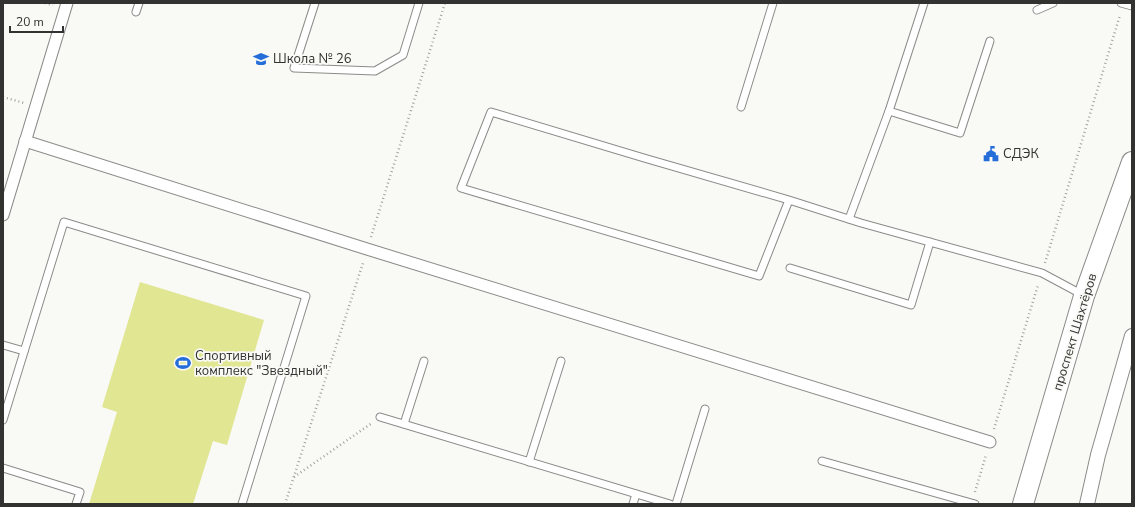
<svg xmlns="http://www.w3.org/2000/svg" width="1135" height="507" font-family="'Nunito Sans',sans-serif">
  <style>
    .green { fill: #e1e692 }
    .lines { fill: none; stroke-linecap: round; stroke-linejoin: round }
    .service-casing { stroke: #8b8c89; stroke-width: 9 }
    .pedestrian-casing { stroke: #8b8c89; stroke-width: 13 }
    .minor-casing { stroke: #8b8c89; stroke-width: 16 }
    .secondary-casing { stroke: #8b8c89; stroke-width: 22 }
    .path { stroke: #a3a3a1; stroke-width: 2.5; stroke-dasharray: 1 3; stroke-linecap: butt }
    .service { stroke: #fff; stroke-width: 7 }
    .pedestrian { stroke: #fff; stroke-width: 11 }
    .minor { stroke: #fff; stroke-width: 14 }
    .secondary { stroke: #fff; stroke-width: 20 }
    .labels { text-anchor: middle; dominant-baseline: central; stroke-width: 3.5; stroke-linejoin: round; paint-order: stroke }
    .poi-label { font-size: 13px; fill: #323231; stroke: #f9f9f6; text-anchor: start }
    .street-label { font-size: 13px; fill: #323231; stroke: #f9f9f6 }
  </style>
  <rect width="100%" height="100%" fill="#f9f9f6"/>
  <polygon class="green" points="140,282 264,320 227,445 213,441 193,504 89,504 117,412 102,407"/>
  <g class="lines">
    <defs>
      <g id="service">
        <polyline points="315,3 294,68 375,71 403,55 419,3"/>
        <polyline points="1121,3 1132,6"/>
        <polyline points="1037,10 1053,3"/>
        <polyline points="136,12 139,3"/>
        <polyline points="741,107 773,3"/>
        <polyline points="889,111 960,133 990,41"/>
        <polyline points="789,200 759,276 461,188 491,112 644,158 789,200 861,223 1042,273 1083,295"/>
        <polyline points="849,219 889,111 924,3"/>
        <polyline points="790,268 911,305 930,242"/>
        <polyline points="3,345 24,351"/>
        <polyline points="380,417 670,504"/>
        <polyline points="3,420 64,222 306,296 242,504"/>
        <polyline points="404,424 424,361"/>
        <polyline points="822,461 975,504"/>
        <polyline points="529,462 561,361"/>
        <polyline points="3,468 80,492 76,504"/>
        <polyline points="633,504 636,494"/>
        <polyline points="676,504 705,409"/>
      </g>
      <g id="pedestrian">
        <polyline points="25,141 367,249 990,442"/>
        <polyline points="3,215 67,3"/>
      </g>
      <polyline id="minor" points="1087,504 1098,455 1132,336"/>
      <polyline id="secondary" points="1023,504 1084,296 1132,162"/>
    </defs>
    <use href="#service" class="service-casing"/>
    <use href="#pedestrian" class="pedestrian-casing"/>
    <use href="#minor" class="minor-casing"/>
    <use href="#secondary" class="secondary-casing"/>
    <g class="path">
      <polyline points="45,3 53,5"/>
      <polyline points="3,97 24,103"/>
      <polyline points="371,237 445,3"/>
      <polyline points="1045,263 1120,15"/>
      <polyline points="994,429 1038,285"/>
      <polyline points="294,477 372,423"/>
      <polyline points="975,492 986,455"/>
      <polyline points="285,504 363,263"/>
    </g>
    <use href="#service" class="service"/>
    <use href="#pedestrian" class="pedestrian"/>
    <use href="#minor" class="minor"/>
    <use href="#secondary" class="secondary"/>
  </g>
  <defs>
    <symbol id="school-bare" viewBox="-9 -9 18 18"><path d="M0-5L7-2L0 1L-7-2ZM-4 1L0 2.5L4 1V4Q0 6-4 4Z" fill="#256eda" stroke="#f9f9f6" stroke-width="2.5" paint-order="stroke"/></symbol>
    <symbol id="civic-bare" viewBox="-9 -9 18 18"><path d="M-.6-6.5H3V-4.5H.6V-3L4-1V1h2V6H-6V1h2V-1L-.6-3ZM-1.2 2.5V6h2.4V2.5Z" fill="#256eda" stroke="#f9f9f6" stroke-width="2.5" paint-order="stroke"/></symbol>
    <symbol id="stadium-bare" viewBox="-9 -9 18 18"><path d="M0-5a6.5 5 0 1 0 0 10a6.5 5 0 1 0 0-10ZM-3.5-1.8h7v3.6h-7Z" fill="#256eda" stroke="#f9f9f6" stroke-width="2.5" paint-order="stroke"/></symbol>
  </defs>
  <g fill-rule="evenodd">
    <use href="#school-bare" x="250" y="48" width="22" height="22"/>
    <use href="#civic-bare" x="980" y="143" width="22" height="22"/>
    <use href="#stadium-bare" x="172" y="352" width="22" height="22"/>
  </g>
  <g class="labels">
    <g class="poi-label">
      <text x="273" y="59">Школа № 26</text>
      <text x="1003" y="154">СДЭК</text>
      <text x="195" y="356">Спортивный<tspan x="195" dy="15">комплекс "Звездный"</tspan></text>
    </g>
    <g class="street-label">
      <text transform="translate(1075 332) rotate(-73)">проспект Шахтёров</text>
    </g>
  </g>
  <rect width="1135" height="507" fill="none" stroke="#323231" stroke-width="8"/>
  <path d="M10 26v6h53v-6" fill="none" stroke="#323231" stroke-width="2"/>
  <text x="16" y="26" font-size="12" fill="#323231" stroke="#f9f9f6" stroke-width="3" paint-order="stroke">20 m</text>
</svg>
